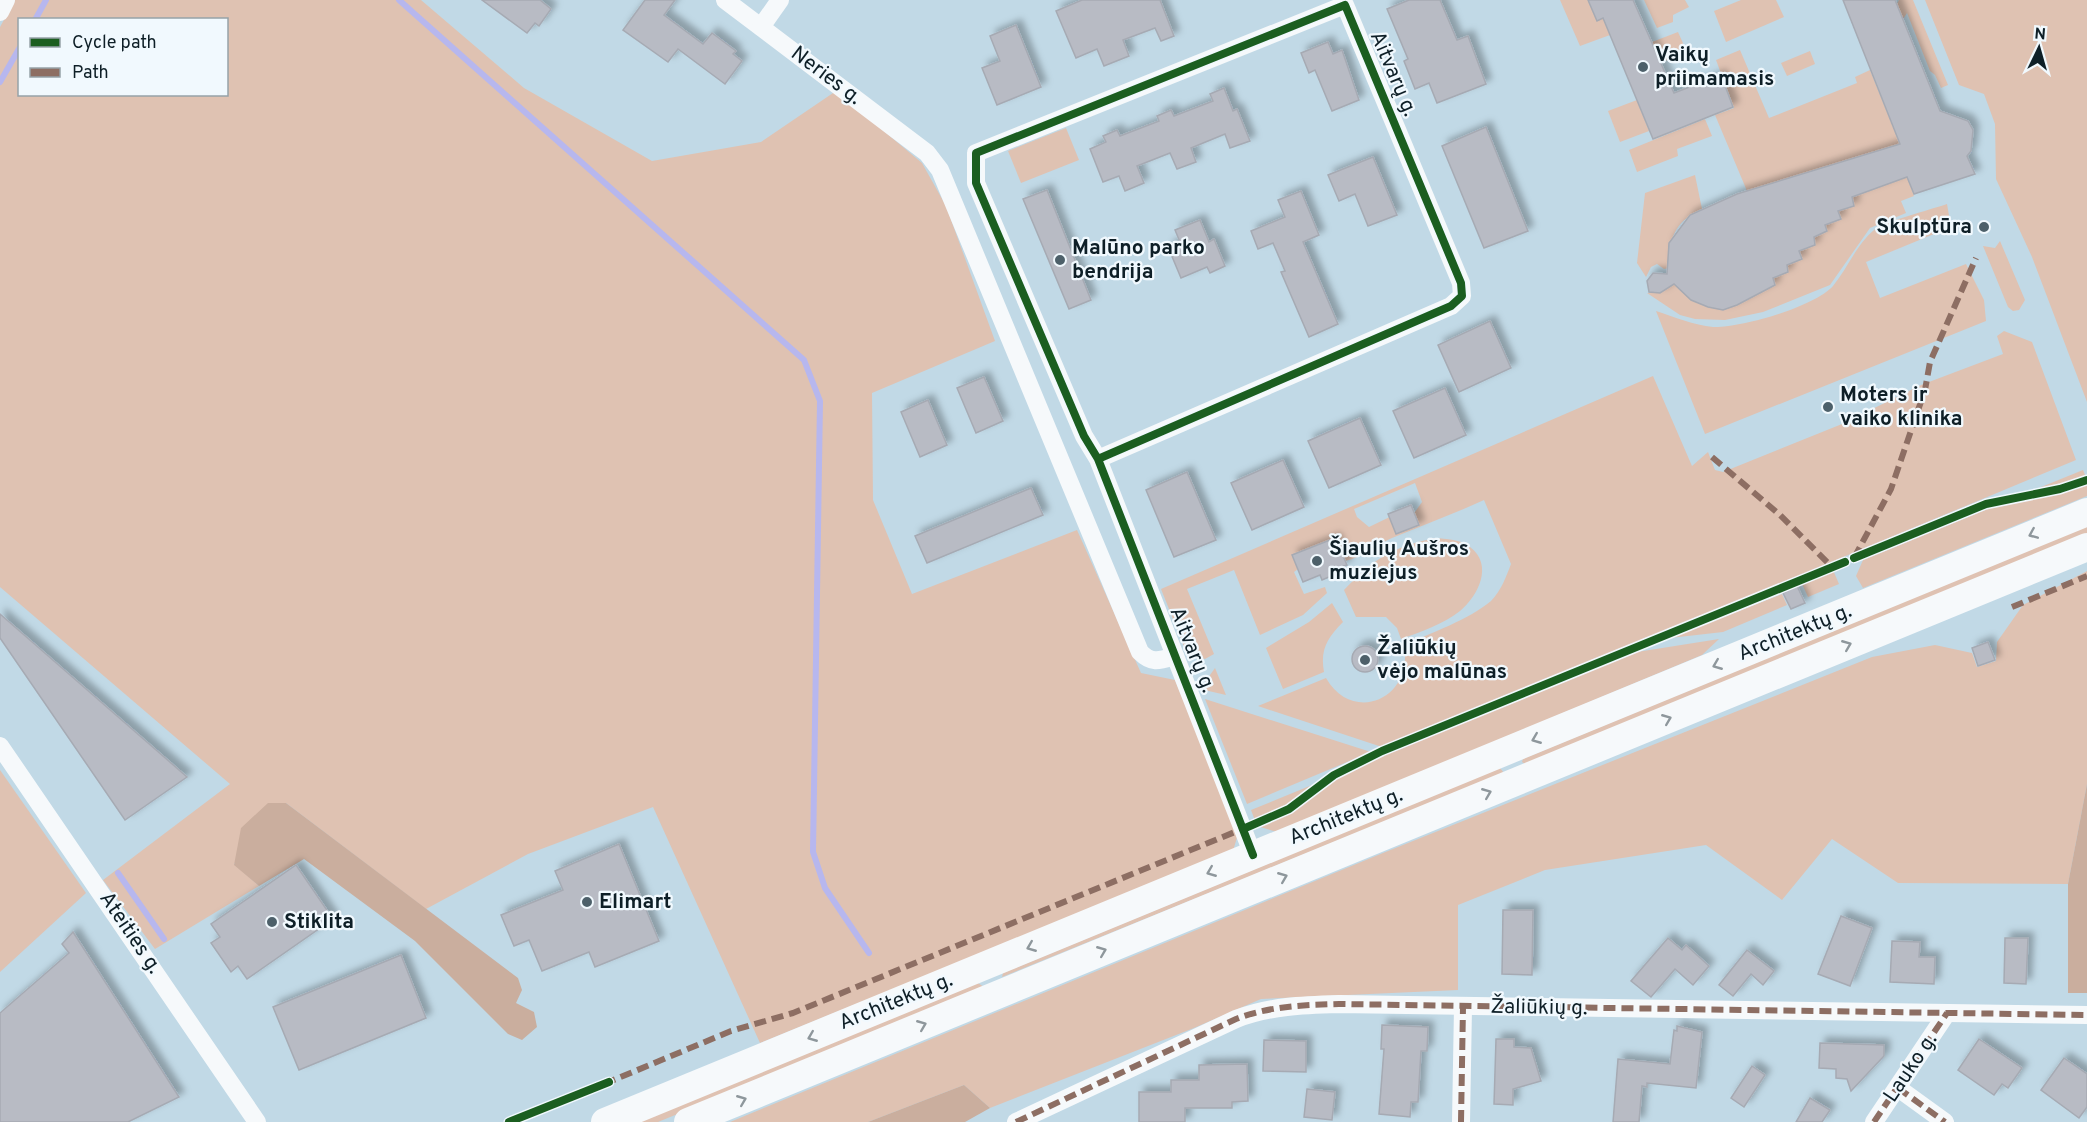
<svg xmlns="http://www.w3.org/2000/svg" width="2087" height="1122" font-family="Overpass,sans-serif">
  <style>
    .green { fill: #dfc2b2; fill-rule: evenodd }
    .forest { fill: #caae9e }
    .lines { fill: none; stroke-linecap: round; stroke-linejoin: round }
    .stream { stroke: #b7b7ee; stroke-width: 6 }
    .building { fill: #b8bbc4; stroke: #a6aab3; stroke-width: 1.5; filter: url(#shadow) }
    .minor { stroke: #f6f9fb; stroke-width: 18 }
    .primary { stroke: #f6f9fb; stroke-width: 28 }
    .quiet { stroke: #8d6e63; stroke-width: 6; stroke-dasharray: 12 6; stroke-linecap: butt }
    .cycleway-casing { stroke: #f1f9fe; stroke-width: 11 }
    .cycleway { stroke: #1b5e20; stroke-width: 8 }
    .oneway { stroke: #8e979c }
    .poi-dot { fill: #4d606a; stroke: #f1f9fe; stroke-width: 2 }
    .labels { text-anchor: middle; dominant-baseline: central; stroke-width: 4.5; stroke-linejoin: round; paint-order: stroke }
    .poi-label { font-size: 21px; font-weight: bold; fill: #0e1f27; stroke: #f1f9fe; text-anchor: start }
    .street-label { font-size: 21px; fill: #0e1f27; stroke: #f1f9fe }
  </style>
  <defs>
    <filter id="shadow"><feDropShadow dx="5.5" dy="-5.5" stdDeviation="3" flood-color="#0004"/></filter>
  </defs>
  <rect width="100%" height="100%" fill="#c1d9e6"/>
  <g class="green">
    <path d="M15,0H421L524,88L652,161L761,142L836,91L922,163L946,206L995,341L872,393L873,500L912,594L1077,530L1141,673L1175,680L1238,834L1233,851L760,1043L653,807L528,854L426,909L286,803L234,864L259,886L155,949L103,880L230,784L0,587V27ZM20,20H226V94H20Z"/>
    <polygon points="1560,0 1588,0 1597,21 1603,18 1610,35 1580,46"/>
    <polygon points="1685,0 1689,7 1673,15 1673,22 1657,28 1644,0"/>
    <polygon points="1741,0 1776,0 1784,17 1726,42 1714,11"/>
    <polygon points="1899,0 1913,0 1948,85 1941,88 1935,75 1930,71 1907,13 1903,19 1897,4"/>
    <polygon points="1925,0 2087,0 2087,402 2032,257 1996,179 1995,124 1984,94 1959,85"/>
    <polygon points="1678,32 1687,52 1660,63 1652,42"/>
    <polygon points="1740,50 1769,118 1857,83 1855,77 1870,70 1900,144 1747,191 1715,115 1734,108 1716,60"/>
    <polygon points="1810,51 1815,64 1787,76 1781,63"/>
    <polygon points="1637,100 1649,131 1620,142 1608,111"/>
    <polygon points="1705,119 1712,136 1677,149 1678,156 1637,172 1629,150"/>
    <polygon points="1066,128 1079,160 1021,183 1008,151"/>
    <path d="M1695,175L1702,209C1674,222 1669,238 1669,268L1664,269L1657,264L1651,267L1646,277L1637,263L1645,193Z"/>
    <path d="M1907,177L1914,196L1901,201L1906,213L1870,228L1830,285L1763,312L1725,320L1695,319L1680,315L1647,293H1660L1674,280C1715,327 1727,307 1775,285L1773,278L1788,272L1787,265L1802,259L1799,251L1815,245L1814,237L1827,231L1825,225L1852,197Z"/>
    <path d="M1947,204L1951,227L1866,262L1880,298L1966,264L1984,300L1986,321L1705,434L1656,311C1674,317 1694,325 1713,327C1741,328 1814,307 1833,286C1847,269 1857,244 1874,230C1885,221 1930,210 1947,204Z"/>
    <polygon points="2000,241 2025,300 2019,310 2013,311 2008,307 1983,246 1995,248"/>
    <path d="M2004,331L2032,342L2076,460L1385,748L1258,706L1326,678C1353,725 1414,699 1404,645C1429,634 1470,619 1491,601C1501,591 1506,577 1511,564L1484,500C1454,514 1423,525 1392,538C1376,545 1363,557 1345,561L1335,538L1292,555L1298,569L1294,572L1304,594L1325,587L1327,593L1303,615L1260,635L1234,570L1187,589L1214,654L1205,659L1187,654L1161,589L1653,376L1692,466L1708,452L1715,470L1723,472L1842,424L1921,385L2003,354L1997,336ZM1415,483L1422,502L1415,512L1398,513L1369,527L1357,517L1354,509Z"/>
    <polygon points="2083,470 2087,480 2087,496 1863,588 1856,576 1863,560"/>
    <polygon points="2087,526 2087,534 1525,764 1522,762 1523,759"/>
    <path d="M1434,538C1447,539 1460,539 1470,547C1494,565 1478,596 1460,611C1443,624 1421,632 1401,639L1397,628L1386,617H1356L1344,590C1375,558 1391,548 1434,538Z"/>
    <polygon points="1833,570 1839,584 1808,597 1802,584"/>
    <polygon points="2087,571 2087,784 2068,884 1898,883 1832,839 1782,900 1706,845 1545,870 1458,905 1458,990 1261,999 1194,1028 990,1108 964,1085 868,1122 730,1122 1383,853 1872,657 1935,645 1972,653 1977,667 1996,661 1997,642 2023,605"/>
    <polygon points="1782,594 1787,605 1723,632 1670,638"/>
    <path d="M1332,603L1343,622C1327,638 1320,650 1324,672L1283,689L1266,648L1309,622Z"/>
    <polygon points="1719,639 1702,655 1277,832 1257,826 1251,810 1637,652"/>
    <polygon points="1215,668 1226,695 1200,689"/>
    <polygon points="1205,699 1371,752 1247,804"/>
    <polygon points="1500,768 1504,773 1002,977 1003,973"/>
    <polygon points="0,770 86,893 0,972"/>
    <polygon points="978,983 984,987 982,990 658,1122 636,1122"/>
  </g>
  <g class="forest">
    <polygon points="2087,784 2087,993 2068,993 2068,884"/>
    <polygon points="268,803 286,803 518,978 522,990 516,1003 534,1012 537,1027 522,1040 508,1034 415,941 304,859 259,886 234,865 241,828"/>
    <polygon points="964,1085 990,1108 965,1122 868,1122"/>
  </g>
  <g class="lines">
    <g class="stream">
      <polyline points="399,0 804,360 820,401 813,852 825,888 869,953"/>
      <polyline points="35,20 46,0"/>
      <polyline points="0,82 20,47"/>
      <polyline points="118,873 164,939"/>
    </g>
  </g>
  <g class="building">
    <polygon points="482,0 540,0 551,9 539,26 535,23 527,33"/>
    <polygon points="645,0 675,0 664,15 703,44 712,33 736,51 733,54 742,61 725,84 678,49 668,62 623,30"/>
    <polygon points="1082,0 1160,0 1174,36 1161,41 1155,28 1123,40 1129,56 1104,66 1097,49 1076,58 1056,11"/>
    <polygon points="1409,0 1440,0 1457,40 1468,36 1486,84 1437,103 1429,83 1415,89 1404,61 1408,59 1387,9"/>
    <polygon points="1588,0 1633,0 1674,93 1721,75 1733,107 1653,139 1603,18 1597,21"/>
    <polygon points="1843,0 1895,0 1940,111 1968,121 1973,130 1971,151 1967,156 1975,174 1914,194 1907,177 1852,197 1854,206 1838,211 1841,219 1825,225 1827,231 1814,237 1815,245 1799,251 1802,259 1787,265 1788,272 1773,278 1775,285 1737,305 1723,310 1708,307 1691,300 1674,284 1660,293 1649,292 1647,281 1653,273 1667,274 1669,243 1690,215 1737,194 1900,144"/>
    <polygon points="1016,25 1041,87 997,105 982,68 1000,61 990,36"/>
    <polygon points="1328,42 1333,54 1342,50 1359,100 1332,111 1315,70 1309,73 1301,53"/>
    <polygon points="1224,88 1233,111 1237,109 1250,141 1230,148 1225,134 1191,148 1196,162 1177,169 1170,153 1137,166 1144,183 1125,191 1119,176 1103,182 1090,149 1106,142 1103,136 1117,130 1120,136 1159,121 1157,116 1171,110 1174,116 1213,101 1210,94"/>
    <polygon points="1486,127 1528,231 1484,248 1442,146"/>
    <polygon points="1373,157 1397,215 1368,226 1355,194 1339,201 1328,175"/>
    <polygon points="1047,190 1091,300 1069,309 1023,199"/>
    <polygon points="1301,191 1319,235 1303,242 1338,324 1309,337 1281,272 1285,271 1273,243 1258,249 1251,231 1285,217 1278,200"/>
    <polygon points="1200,220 1209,242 1214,239 1225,266 1210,273 1207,267 1181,278 1168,247 1180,242 1175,230"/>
    <polygon points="1490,321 1511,368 1459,392 1438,345"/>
    <polygon points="984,377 1003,421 976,433 957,388"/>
    <polygon points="1445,388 1466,435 1414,458 1393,411"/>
    <polygon points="928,400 947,445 920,457 901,412"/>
    <polygon points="1360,418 1381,465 1329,488 1308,441"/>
    <polygon points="1283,460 1304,507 1252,530 1231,483"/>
    <polygon points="1187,472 1216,540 1174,557 1146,490"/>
    <polygon points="1031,488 1043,515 927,563 915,536"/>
    <polygon points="1411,505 1419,525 1396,534 1388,514"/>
    <polygon points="1335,538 1347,565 1334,569 1336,574 1322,580 1320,575 1303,582 1292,555"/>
    <polygon points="1797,586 1805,603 1791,609 1783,593"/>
    <polygon points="0,614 187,777 125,820 0,638"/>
    <polygon points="1988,642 1995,660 1978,666 1972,648"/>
    <circle cx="1365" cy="659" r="13"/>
    <polygon points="619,844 659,941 595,967 589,952 542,971 529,940 514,946 501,915 563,890 555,871"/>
    <polygon points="296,865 333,919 247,979 238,966 231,972 211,943 220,937 211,924"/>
    <polygon points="1503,910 1533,910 1532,975 1502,974"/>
    <polygon points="1841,916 1872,928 1850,986 1818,974"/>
    <polygon points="73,932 179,1097 128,1122 0,1122 0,1013 69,953 62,944"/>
    <polygon points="1668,938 1682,950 1686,945 1709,966 1693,985 1675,969 1651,997 1631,981"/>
    <polygon points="2005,938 2028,938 2026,984 2004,983"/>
    <polygon points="1892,941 1920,942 1919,957 1935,957 1934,984 1890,982"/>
    <polygon points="1747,950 1774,971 1763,985 1751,974 1733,996 1719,985"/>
    <polygon points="401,955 426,1018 299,1070 273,1007"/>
    <polygon points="1382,1025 1428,1027 1427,1051 1421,1051 1418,1102 1411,1102 1410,1117 1379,1114 1384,1049 1381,1049"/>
    <polygon points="1677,1026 1702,1032 1696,1088 1647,1083 1647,1087 1642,1086 1639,1122 1613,1122 1618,1059 1670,1064 1674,1030 1677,1031"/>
    <polygon points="1496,1039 1514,1039 1514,1047 1531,1048 1541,1081 1513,1089 1513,1105 1494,1104"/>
    <polygon points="1979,1039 2022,1068 2008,1088 2002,1084 1994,1095 1958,1070"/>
    <polygon points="1264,1040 1306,1041 1306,1072 1263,1071"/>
    <polygon points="1820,1043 1884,1045 1884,1056 1851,1091 1847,1079 1836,1078 1836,1069 1819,1068"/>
    <polygon points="2064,1058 2087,1074 2087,1107 2079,1118 2041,1090"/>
    <polygon points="1247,1064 1248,1101 1232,1102 1232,1108 1185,1108 1185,1122 1139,1122 1139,1092 1171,1092 1171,1080 1199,1080 1199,1065"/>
    <polygon points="1752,1066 1765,1075 1744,1107 1731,1098"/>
    <polygon points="1307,1089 1335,1092 1332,1120 1304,1117"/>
    <polygon points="1810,1098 1830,1110 1822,1122 1796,1122"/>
  </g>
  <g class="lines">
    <g class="minor">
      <path d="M725,0L927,153L940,170L1140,652C1152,664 1159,661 1175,656"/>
      <polyline points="0,12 6,0"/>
      <polyline points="761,27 780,0"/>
      <polyline points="1098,459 1451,306 1462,296 1461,283 1345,5 976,153 976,183 1084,436 1098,459 1253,855"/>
      <polyline points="0,746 257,1122"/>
      <polyline points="1898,1088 1945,1122"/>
      <path d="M1016,1122L1236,1019C1270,1006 1303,1005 1339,1004L2087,1015"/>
      <polyline points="1461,1122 1463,1007"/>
      <polyline points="1874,1122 1947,1013"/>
    </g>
    <g class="primary">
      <polyline points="605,1122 2087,512"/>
      <polyline points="688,1122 2087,547"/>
    </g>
    <g class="quiet">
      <polyline points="1712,457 1780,515 1832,567"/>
      <polyline points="1854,558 1891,489 1925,390 1930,362 1976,258"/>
      <polyline points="2012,607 2087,576"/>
      <polyline points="604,1084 731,1031 793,1013 1247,827"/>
      <polyline points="1898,1088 1945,1122"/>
      <path d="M1016,1122L1236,1019C1270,1006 1303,1005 1339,1004L2087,1015"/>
      <polyline points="1461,1122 1463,1007"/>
      <polyline points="1874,1122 1947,1013"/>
    </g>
    <defs>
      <g id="cycleway">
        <polyline points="1098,459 1451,306 1462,296 1461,283 1345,5 976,153 976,183 1084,436 1098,459 1253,855"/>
        <polyline points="1854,558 1986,504 2060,489 2087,480"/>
        <polyline points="1243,829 1289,809 1334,775 1382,751 1845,562"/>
        <polyline points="509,1122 609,1082"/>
      </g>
    </defs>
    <use href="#cycleway" class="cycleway-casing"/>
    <use href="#cycleway" class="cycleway"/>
  </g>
  <defs><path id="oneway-chevron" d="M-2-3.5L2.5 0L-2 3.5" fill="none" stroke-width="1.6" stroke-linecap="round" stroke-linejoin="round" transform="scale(1.5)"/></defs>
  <g class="oneway">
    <use href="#oneway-chevron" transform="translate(2033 534) rotate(157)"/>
    <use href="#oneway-chevron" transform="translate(1847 645) rotate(-22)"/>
    <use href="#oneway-chevron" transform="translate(1717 665) rotate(158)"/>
    <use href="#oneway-chevron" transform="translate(1667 719) rotate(-22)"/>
    <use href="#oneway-chevron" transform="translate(1536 739) rotate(158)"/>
    <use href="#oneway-chevron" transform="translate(1487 793) rotate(-22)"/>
    <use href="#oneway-chevron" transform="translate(1211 872) rotate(158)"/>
    <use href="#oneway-chevron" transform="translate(1283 877) rotate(-22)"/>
    <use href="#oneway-chevron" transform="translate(1031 947) rotate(158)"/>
    <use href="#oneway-chevron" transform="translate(1102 951) rotate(-22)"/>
    <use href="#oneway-chevron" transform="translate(922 1025) rotate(-22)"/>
    <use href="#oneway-chevron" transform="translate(812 1037) rotate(158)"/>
    <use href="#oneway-chevron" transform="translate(742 1100) rotate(-22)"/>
  </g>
  <g class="poi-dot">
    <circle cx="1643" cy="67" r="6"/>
    <circle cx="1984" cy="227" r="6"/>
    <circle cx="1060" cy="260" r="6"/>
    <circle cx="1828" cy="407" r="6"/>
    <circle cx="1317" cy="561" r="6"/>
    <circle cx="1365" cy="660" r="6"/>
    <circle cx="587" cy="902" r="6"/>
    <circle cx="272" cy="922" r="6"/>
  </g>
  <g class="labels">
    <g class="poi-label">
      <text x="1655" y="55">Vaikų<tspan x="1655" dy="24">priimamasis</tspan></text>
      <text x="1972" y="227" text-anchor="end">Skulptūra</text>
      <text x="1072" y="248">Malūno parko<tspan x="1072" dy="24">bendrija</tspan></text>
      <text x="1840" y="395">Moters ir<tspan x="1840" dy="24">vaiko klinika</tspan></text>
      <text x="1329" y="549">Šiaulių Aušros<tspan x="1329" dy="24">muziejus</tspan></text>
      <text x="1377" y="648">Žaliūkių<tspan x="1377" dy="24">vėjo malūnas</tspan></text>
      <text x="599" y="902">Elimart</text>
      <text x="284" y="922">Stiklita</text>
    </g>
    <g class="street-label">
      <text transform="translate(1393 74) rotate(67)">Aitvarų g.</text>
      <text transform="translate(826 76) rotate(37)">Neries g.</text>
      <text transform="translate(1795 633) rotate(-22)">Architektų g.</text>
      <text transform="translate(1192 650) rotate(68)">Aitvarų g.</text>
      <text transform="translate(1346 817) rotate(-22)">Architektų g.</text>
      <text transform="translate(130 933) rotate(56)">Ateities g.</text>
      <text transform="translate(896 1002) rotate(-22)">Architektų g.</text>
      <text transform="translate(1539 1008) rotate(1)">Žaliūkių g.</text>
      <text transform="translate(1911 1068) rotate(-56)">Lauko g.</text>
    </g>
  </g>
  <rect x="18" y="18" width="210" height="78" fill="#f1f9fe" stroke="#96a2a8" stroke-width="1.5"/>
  <rect x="30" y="38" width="30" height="9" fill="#1b5e20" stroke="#96a2a8" stroke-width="1.5"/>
  <text x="72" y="48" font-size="18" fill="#0e1f27">Cycle path</text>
  <rect x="30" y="68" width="30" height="9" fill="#8d6e63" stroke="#96a2a8" stroke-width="1.5"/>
  <text x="72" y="78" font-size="18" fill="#0e1f27">Path</text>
  <g transform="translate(2039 48) rotate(5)" stroke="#f1f9fe" stroke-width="4.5" paint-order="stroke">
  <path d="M0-4.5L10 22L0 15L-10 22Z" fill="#0e1f27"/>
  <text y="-9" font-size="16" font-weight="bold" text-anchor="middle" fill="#0e1f27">N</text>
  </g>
</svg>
